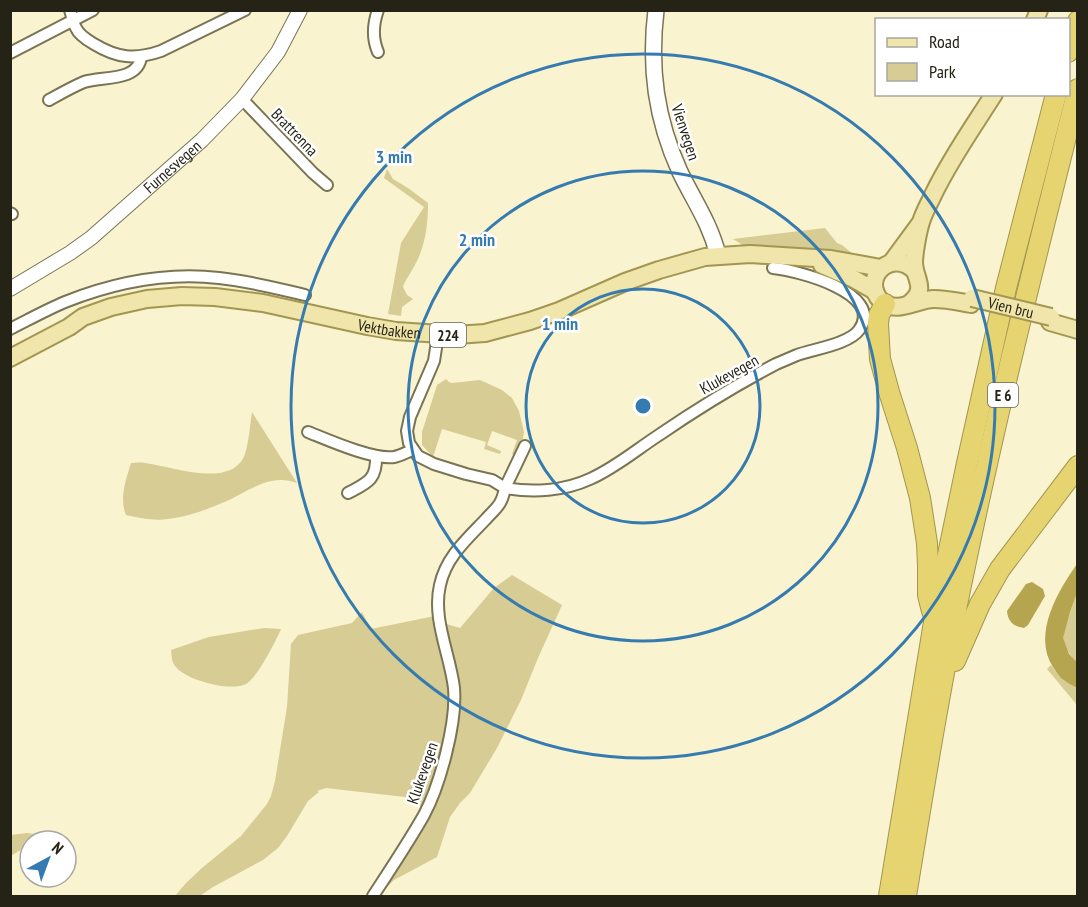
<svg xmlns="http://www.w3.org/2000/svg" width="1088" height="907" font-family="'PT Sans Narrow',sans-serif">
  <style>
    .green { fill: #d6cc94 }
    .water { fill: #b5a54e }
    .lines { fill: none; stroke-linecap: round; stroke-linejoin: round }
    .minor-casing { stroke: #797454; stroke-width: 14 }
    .tertiary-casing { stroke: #797454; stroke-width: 16 }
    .secondary-casing { stroke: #797454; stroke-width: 18 }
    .primary-casing { stroke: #a29651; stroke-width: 20 }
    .motorway-casing { stroke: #a29651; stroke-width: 22 }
    .minor { stroke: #fff; stroke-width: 10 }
    .tertiary { stroke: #fff; stroke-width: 14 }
    .secondary { stroke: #fff; stroke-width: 15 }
    .primary { stroke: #f0e5aa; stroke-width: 16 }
    .motorway { stroke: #e6d471; stroke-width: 20 }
    .primary-bridge-casing { stroke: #a29651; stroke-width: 20; stroke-linecap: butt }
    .primary-bridge { stroke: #f0e5aa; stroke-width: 16 }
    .ring { fill: none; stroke: #367bb0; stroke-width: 3 }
    .labels { text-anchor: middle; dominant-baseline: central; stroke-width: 5; stroke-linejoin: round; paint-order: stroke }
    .shield { fill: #fff; stroke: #66655c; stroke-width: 1.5 }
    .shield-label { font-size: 15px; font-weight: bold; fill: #252316 }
    .street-label { font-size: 16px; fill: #252316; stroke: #fff }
    .centre { fill: #367bb0; stroke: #fff; stroke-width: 3 }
    .ring-label { font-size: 18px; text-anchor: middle; font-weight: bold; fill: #367bb0; stroke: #fff; stroke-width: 5; stroke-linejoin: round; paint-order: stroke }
  </style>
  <rect width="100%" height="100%" fill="#f9f3cf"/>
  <g class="green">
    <path d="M387,169L393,179L408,188L428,203C428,227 425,249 412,270C409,276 405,280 403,287L407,295L413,299L402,307L401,316L388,314L401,243L424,207L384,178Z"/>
    <polygon points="825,228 837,243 842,245 853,254 853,258 772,248 744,246 733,239"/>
    <polygon points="446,379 449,382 452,383 480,380 502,390 512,398 519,411 524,432 522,443 516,456 512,454 517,440 492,431 487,445 501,451 500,454 484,449 486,442 442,429 433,457 432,456 422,445 422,432 437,385"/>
    <path d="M252,412L297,483C269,472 247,493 222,503C206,510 186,517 168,519C153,521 140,518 126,515C119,499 126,479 131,463C135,463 140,462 145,463C171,466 232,490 245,454C249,441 250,425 252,412Z"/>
    <polygon points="512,575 562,605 538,658 521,700 497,748 470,793 460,803 450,817 437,857 394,880 381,893 415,835 456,721 443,623 460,628 494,588"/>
    <path d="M1077,593V662C1071,656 1064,648 1063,638C1063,629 1074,602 1077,593Z"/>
    <path d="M362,612L371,629L435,616C441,642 451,673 451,700C451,738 435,774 424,809L411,798L405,797L326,788L317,791L319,792L308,801L287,836L278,848L263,860L213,887L200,896H175L186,883L202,868L241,836L267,804L271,796L275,781L287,707L291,644L298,635L352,623Z"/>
    <path d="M264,628L281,629C276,641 257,678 246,684C230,692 186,680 176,667C171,662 172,656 171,650L209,637Z"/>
    <polygon points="1051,665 1060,677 1077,688 1077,705 1047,669"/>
    <polygon points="27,833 35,834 37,837 34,841 30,841 30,844 11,856 11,835"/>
  </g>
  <g class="water">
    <path d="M1077,564V593L1070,612L1063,638L1069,654L1077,662V688C1072,685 1066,682 1061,678C1058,675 1056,671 1053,667C1032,634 1058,591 1077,564Z"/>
    <path d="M1032,582L1043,589L1045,596L1028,625L1024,628C1013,626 1008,622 1007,611L1026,584Z"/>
  </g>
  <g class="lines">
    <defs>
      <g id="minor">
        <path d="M70,10C72,16 73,23 76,28C79,35 87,40 94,44C117,58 135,60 161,51L245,10"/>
        <path d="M378,52C372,38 373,24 378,10"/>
        <polyline points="10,53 93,10"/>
        <polyline points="242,99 313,173 327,185"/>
        <path d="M49,100C60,94 72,87 84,82C102,76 138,82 141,57"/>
        <polyline points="10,213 12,214"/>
        <path d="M10,329C28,320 46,310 65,302C113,283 166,272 219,278C248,281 276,288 305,295"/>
        <path d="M308,432C328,440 373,460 394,457C400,456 407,452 412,450"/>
        <path d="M525,446L505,488C533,493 564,491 590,479C615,468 636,450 659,435C697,409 736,385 776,364C783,361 790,358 797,355C814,349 849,344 859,330C886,293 796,270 773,268"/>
        <path d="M348,493C367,483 377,480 376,456"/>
        <path d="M373,896C390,870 408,843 424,815C440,785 457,723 454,688C450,654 432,619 440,585C446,557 467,539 486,519C491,513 498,508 501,501C503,497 504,493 505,488L492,480L466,474L434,464L418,456L409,443L407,431L410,417L434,361L438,335"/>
      </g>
      <g id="tertiary">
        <path id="s1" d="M10,289L70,253L91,238L202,140L242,99L278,52L300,10"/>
      </g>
      <path id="secondary" d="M656,10C649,68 656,119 680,172C694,201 710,223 718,255"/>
      <g id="primary">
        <polyline points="1035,20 1039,10"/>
        <polyline points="891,263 919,225"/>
        <polyline points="822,265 854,279 875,291"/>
        <path d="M915,271C891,247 860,279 881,301C896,315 917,299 934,299C947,299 959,302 971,304"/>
        <path d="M909,304C928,288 915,281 914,263C914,254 918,231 921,222C924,212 930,202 934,193C951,158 973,127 994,94"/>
        <polyline points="1050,322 1078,330"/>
        <path id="s2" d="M10,358L69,327L83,317L111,307L147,299L182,296L215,297L263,303L367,326L396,331L456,335L485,333L530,321L559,311L625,282L659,270L705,257L750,254L831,259L881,268"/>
      </g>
      <g id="motorway">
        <polyline points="1068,52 1078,21"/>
        <polyline points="885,304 879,315 878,324 880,359 889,392 907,448 920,498 927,543 928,566 928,595 932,611"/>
        <polyline points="955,661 980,604 1000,569 1078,466"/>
        <polyline points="889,896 934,622 967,463 1006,288 1056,94"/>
        <path d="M906,896C924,786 942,675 965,566C998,406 1038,248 1078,89"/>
      </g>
    </defs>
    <use href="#minor" class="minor-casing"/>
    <use href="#tertiary" class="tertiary-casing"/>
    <use href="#secondary" class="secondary-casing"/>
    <use href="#primary" class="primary-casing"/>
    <use href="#motorway" class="motorway-casing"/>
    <use href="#minor" class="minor"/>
    <use href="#tertiary" class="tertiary"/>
    <use href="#secondary" class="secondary"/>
    <use href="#primary" class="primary"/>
    <use href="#motorway" class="motorway"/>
    <defs>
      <g id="primary-bridge">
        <path id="s3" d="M972,298L1051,317"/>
      </g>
    </defs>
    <use href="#primary-bridge" class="primary-bridge-casing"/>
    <use href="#primary-bridge" class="primary-bridge"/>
  </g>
  <g class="ring">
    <circle cx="643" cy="406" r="117"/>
    <circle cx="643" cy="406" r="235"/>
    <circle cx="643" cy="406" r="352"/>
  </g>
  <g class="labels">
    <g class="shield">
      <rect x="430" y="323" width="36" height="24" rx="4.5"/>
      <rect x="988" y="383" width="30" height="24" rx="4.5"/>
    </g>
    <g class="shield-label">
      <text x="448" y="335">224</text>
      <text x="1003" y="395">E 6</text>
    </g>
    <g class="street-label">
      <text transform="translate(295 132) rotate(46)">Brattrenna</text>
      <text transform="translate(686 132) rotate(72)">Vienvegen</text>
      <text stroke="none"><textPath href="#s1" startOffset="204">Furnesvegen</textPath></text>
      <text stroke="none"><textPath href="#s3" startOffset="40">Vien bru</textPath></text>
      <text stroke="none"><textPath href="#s2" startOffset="396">Vektbakken</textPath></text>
      <text transform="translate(729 374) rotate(-29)">Klukevegen</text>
      <text transform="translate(422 773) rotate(-71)">Klukevegen</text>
    </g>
  </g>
  <circle cx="643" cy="406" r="9" class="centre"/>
  <g class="ring-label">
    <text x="394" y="163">3 min</text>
    <text x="477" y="246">2 min</text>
    <text x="560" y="330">1 min</text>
  </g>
  <rect width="1088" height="907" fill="none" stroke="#252316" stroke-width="24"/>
  <rect x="875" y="18" width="195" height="78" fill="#ffffff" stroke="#a8a7a2" stroke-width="1.5"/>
  <rect x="887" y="38" width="30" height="9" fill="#f0e5aa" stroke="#a8a7a2" stroke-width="1.5"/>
  <text x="929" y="48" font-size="18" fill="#252316">Road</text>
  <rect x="887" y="63" width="30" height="18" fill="#d6cc94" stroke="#a8a7a2" stroke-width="1.5"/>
  <text x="929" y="78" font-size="18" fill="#252316">Park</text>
  <g transform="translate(48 859) rotate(41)"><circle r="28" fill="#ffffff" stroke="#a8a7a2" stroke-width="1.5"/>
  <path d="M0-4.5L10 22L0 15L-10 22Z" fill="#367bb0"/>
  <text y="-9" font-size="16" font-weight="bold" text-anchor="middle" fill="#252316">N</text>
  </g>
</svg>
